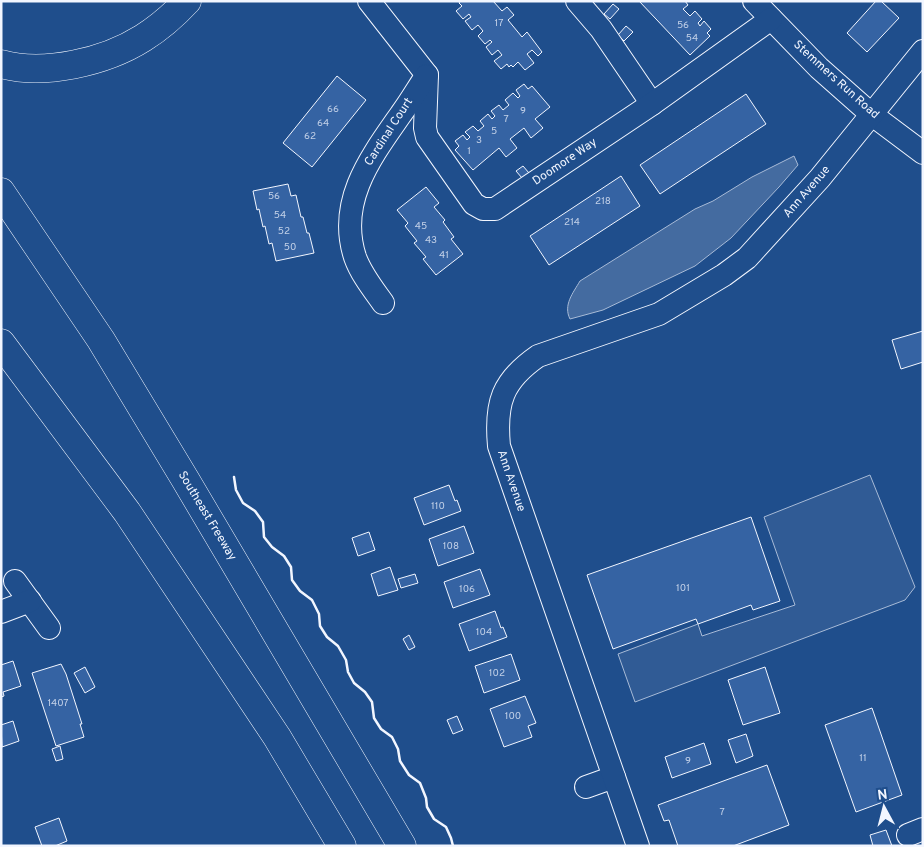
<svg xmlns="http://www.w3.org/2000/svg" width="924" height="847" font-family="Overpass,sans-serif">
  <style>
    .built { fill: #305b95; stroke: #a8bbd7 }
    .water { fill: #446ba0; stroke: #a8bbd7 }
    .building { fill: #3563a3; stroke: #f2f6ff }
    .lines { fill: none; stroke-linecap: round; stroke-linejoin: round }
    .minor-casing { stroke: #f2f6ff; stroke-width: 24 }
    .highway-casing { stroke: #f2f6ff; stroke-width: 29 }
    .minor { stroke: #1f4e8c; stroke-width: 22 }
    .highway { stroke: #1f4e8c; stroke-width: 28 }
    .wall { stroke: #f2f6ff; stroke-width: 2.5 }
    .labels { text-anchor: middle; dominant-baseline: central; stroke-width: 4; stroke-linejoin: round; paint-order: stroke }
    .number-label { font-size: 10px; fill: #c3d1e8 }
    .street-label { font-size: 12px; fill: #f2f6ff; stroke: #1f4e8c }
  </style>
  <rect width="100%" height="100%" fill="#1f4e8c"/>
  <polygon class="built" points="870,475 915,587 905,600 635,702 618,654 698,624 702,636 795,605 764,517"/>
  <path class="water" d="M794,156L798,165L779,187L731,238L695,266L603,310L570,319C563,305 573,293 580,281L695,209L713,201L752,177Z"/>
  <g class="building">
    <polygon points="460,1 493,1 502,11 507,7 514,15 508,20 522,37 527,32 542,52 538,56 532,50 527,54 534,63 525,70 518,62 513,67 511,65 509,67 507,64 501,69 494,61 502,55 498,50 492,55 486,47 492,42 490,40 485,44 478,36 483,31 478,25 472,30 465,21 471,17 469,14 463,19 456,11 462,6 459,3"/>
    <polygon points="639,1 685,1 688,5 683,9 690,16 695,11 702,19 698,23 700,26 704,21 711,29 707,33 710,36 690,55"/>
    <polygon points="876,1 881,1 899,18 867,52 847,33"/>
    <polygon points="613,4 619,9 610,19 604,14"/>
    <polygon points="626,26 633,32 624,41 618,35"/>
    <polygon points="337,76 366,100 312,167 283,143"/>
    <polygon points="524,84 528,89 532,86 550,107 535,119 543,128 531,138 524,128 510,139 517,148 506,157 499,148 473,170 455,150 459,146 455,141 463,135 467,140 470,137 465,132 473,126 478,131 484,126 480,121 488,114 492,119 495,116 491,111 499,105 503,110 509,105 505,100 513,93 518,98 520,96 516,90"/>
    <polygon points="746,94 766,124 660,194 640,165"/>
    <polygon points="523,166 529,173 522,178 516,171"/>
    <polygon points="621,176 640,206 549,265 530,236"/>
    <polygon points="288,184 291,196 296,195 301,217 303,217 307,233 309,233 314,253 276,261 272,243 269,244 265,226 263,227 259,209 257,210 253,191"/>
    <polygon points="426,187 439,203 434,207 445,220 443,222 454,237 451,239 463,254 436,275 423,259 426,257 414,243 417,241 405,226 408,223 397,210"/>
    <polygon points="923,331 923,362 901,369 892,340"/>
    <polygon points="449,485 455,501 457,500 461,511 424,525 414,498"/>
    <polygon points="751,517 780,601 753,610 751,605 698,624 696,619 613,649 587,575"/>
    <polygon points="464,526 474,553 438,566 429,539"/>
    <polygon points="369,532 375,550 358,556 352,538"/>
    <polygon points="390,567 398,590 378,596 371,574"/>
    <polygon points="480,569 490,595 453,608 444,582"/>
    <polygon points="415,574 418,583 401,588 398,579"/>
    <polygon points="495,611 501,628 503,627 507,637 469,651 459,624"/>
    <polygon points="409,635 415,647 409,650 403,639"/>
    <polygon points="511,654 520,680 484,693 475,666"/>
    <polygon points="13,661 21,686 3,692 4,696 1,697 1,665"/>
    <polygon points="61,664 66,674 82,724 80,724 84,737 56,746 32,673"/>
    <polygon points="85,667 95,687 85,693 74,673"/>
    <polygon points="765,667 780,713 743,725 728,680"/>
    <polygon points="525,696 536,723 528,726 532,737 504,747 490,709"/>
    <polygon points="872,708 902,795 856,812 825,725"/>
    <polygon points="457,716 463,730 453,734 447,720"/>
    <polygon points="13,721 19,741 2,747 1,725"/>
    <polygon points="746,734 753,756 736,763 728,740"/>
    <polygon points="704,743 711,764 672,778 665,757"/>
    <polygon points="60,746 63,759 56,761 52,749"/>
    <polygon points="767,765 789,825 733,846 678,846 669,820 664,821 658,805"/>
    <polygon points="59,818 67,841 55,846 42,846 35,827"/>
    <polygon points="886,830 892,846 873,846 870,835"/>
  </g>
  <g class="lines">
    <defs>
      <g id="minor">
        <polyline points="369,1 427,75"/>
        <polyline points="577,1 601,29 652,104"/>
        <polyline points="754,1 819,68 871,114 923,153"/>
        <polyline points="427,75 425,128 427,137 474,204 483,209 495,209 652,104 771,19"/>
        <path d="M383,303C373,289 361,274 355,257C337,201 371,157 401,114C410,102 418,88 426,76"/>
        <polyline points="15,581 49,628"/>
        <polyline points="1,612 30,601"/>
        <polyline points="586,787 614,777"/>
        <polyline points="908,835 923,829"/>
        <path d="M638,846L499,446C495,403 502,381 538,356L659,314L724,275L747,258L820,178L923,51"/>
      </g>
      <g id="highway">
        <path d="M1,64C44,76 105,62 143,38C159,28 174,15 187,1"/>
        <polyline points="1,192 101,340 185,479 402,846"/>
        <polyline points="1,343 127,512 277,737 342,846"/>
      </g>
    </defs>
    <use href="#minor" class="minor-casing"/>
    <use href="#highway" class="highway-casing"/>
    <use href="#minor" class="minor"/>
    <use href="#highway" class="highway"/>
    <polyline class="wall" points="234,477 236,490 243,503 255,511 263,522 264,537 272,547 284,556 291,567 292,580 300,591 312,600 319,614 320,626 327,637 338,646 346,660 348,672 354,683 365,692 372,702 374,718 381,729 392,737 398,749 400,761 409,775 420,783 426,798 427,807 434,819 446,827 451,838 453,846"/>
  </g>
  <g class="labels">
    <g class="number-label">
      <text x="499" y="23">17</text>
      <text x="683" y="25">56</text>
      <text x="692" y="38">54</text>
      <text x="333" y="109">66</text>
      <text x="523" y="111">9</text>
      <text x="506" y="119">7</text>
      <text x="323" y="123">64</text>
      <text x="494" y="131">5</text>
      <text x="310" y="136">62</text>
      <text x="479" y="140">3</text>
      <text x="469" y="151">1</text>
      <text x="274" y="196">56</text>
      <text x="603" y="201">218</text>
      <text x="280" y="215">54</text>
      <text x="572" y="222">214</text>
      <text x="421" y="226">45</text>
      <text x="284" y="231">52</text>
      <text x="431" y="240">43</text>
      <text x="290" y="247">50</text>
      <text x="444" y="255">41</text>
      <text x="438" y="506">110</text>
      <text x="451" y="546">108</text>
      <text x="683" y="588">101</text>
      <text x="467" y="589">106</text>
      <text x="484" y="632">104</text>
      <text x="497" y="673">102</text>
      <text x="58" y="703">1407</text>
      <text x="513" y="716">100</text>
      <text x="863" y="758">11</text>
      <text x="688" y="761">9</text>
      <text x="722" y="812">7</text>
    </g>
    <g class="street-label">
      <text transform="translate(836 80) rotate(42)">Stemmers Run Road</text>
      <text transform="translate(389 132) rotate(-57)">Cardinal Court</text>
      <text transform="translate(565 162) rotate(-34)">Doomore Way</text>
      <text transform="translate(807 192) rotate(-49)">Ann Avenue</text>
      <text transform="translate(511 481) rotate(71)">Ann Avenue</text>
      <text transform="translate(207 516) rotate(59)">Southeast Freeway</text>
    </g>
  </g>
  <rect width="924" height="847" fill="none" stroke="#f2f6ff" stroke-width="5"/>
  <g transform="translate(884 807) rotate(353)" stroke="#1f4e8c" stroke-width="4" paint-order="stroke">
  <path d="M0-4L9 19L0 12L-9 19Z" fill="#f2f6ff"/>
  <text y="-8" font-size="14" font-weight="bold" text-anchor="middle" fill="#f2f6ff">N</text>
  </g>
</svg>
